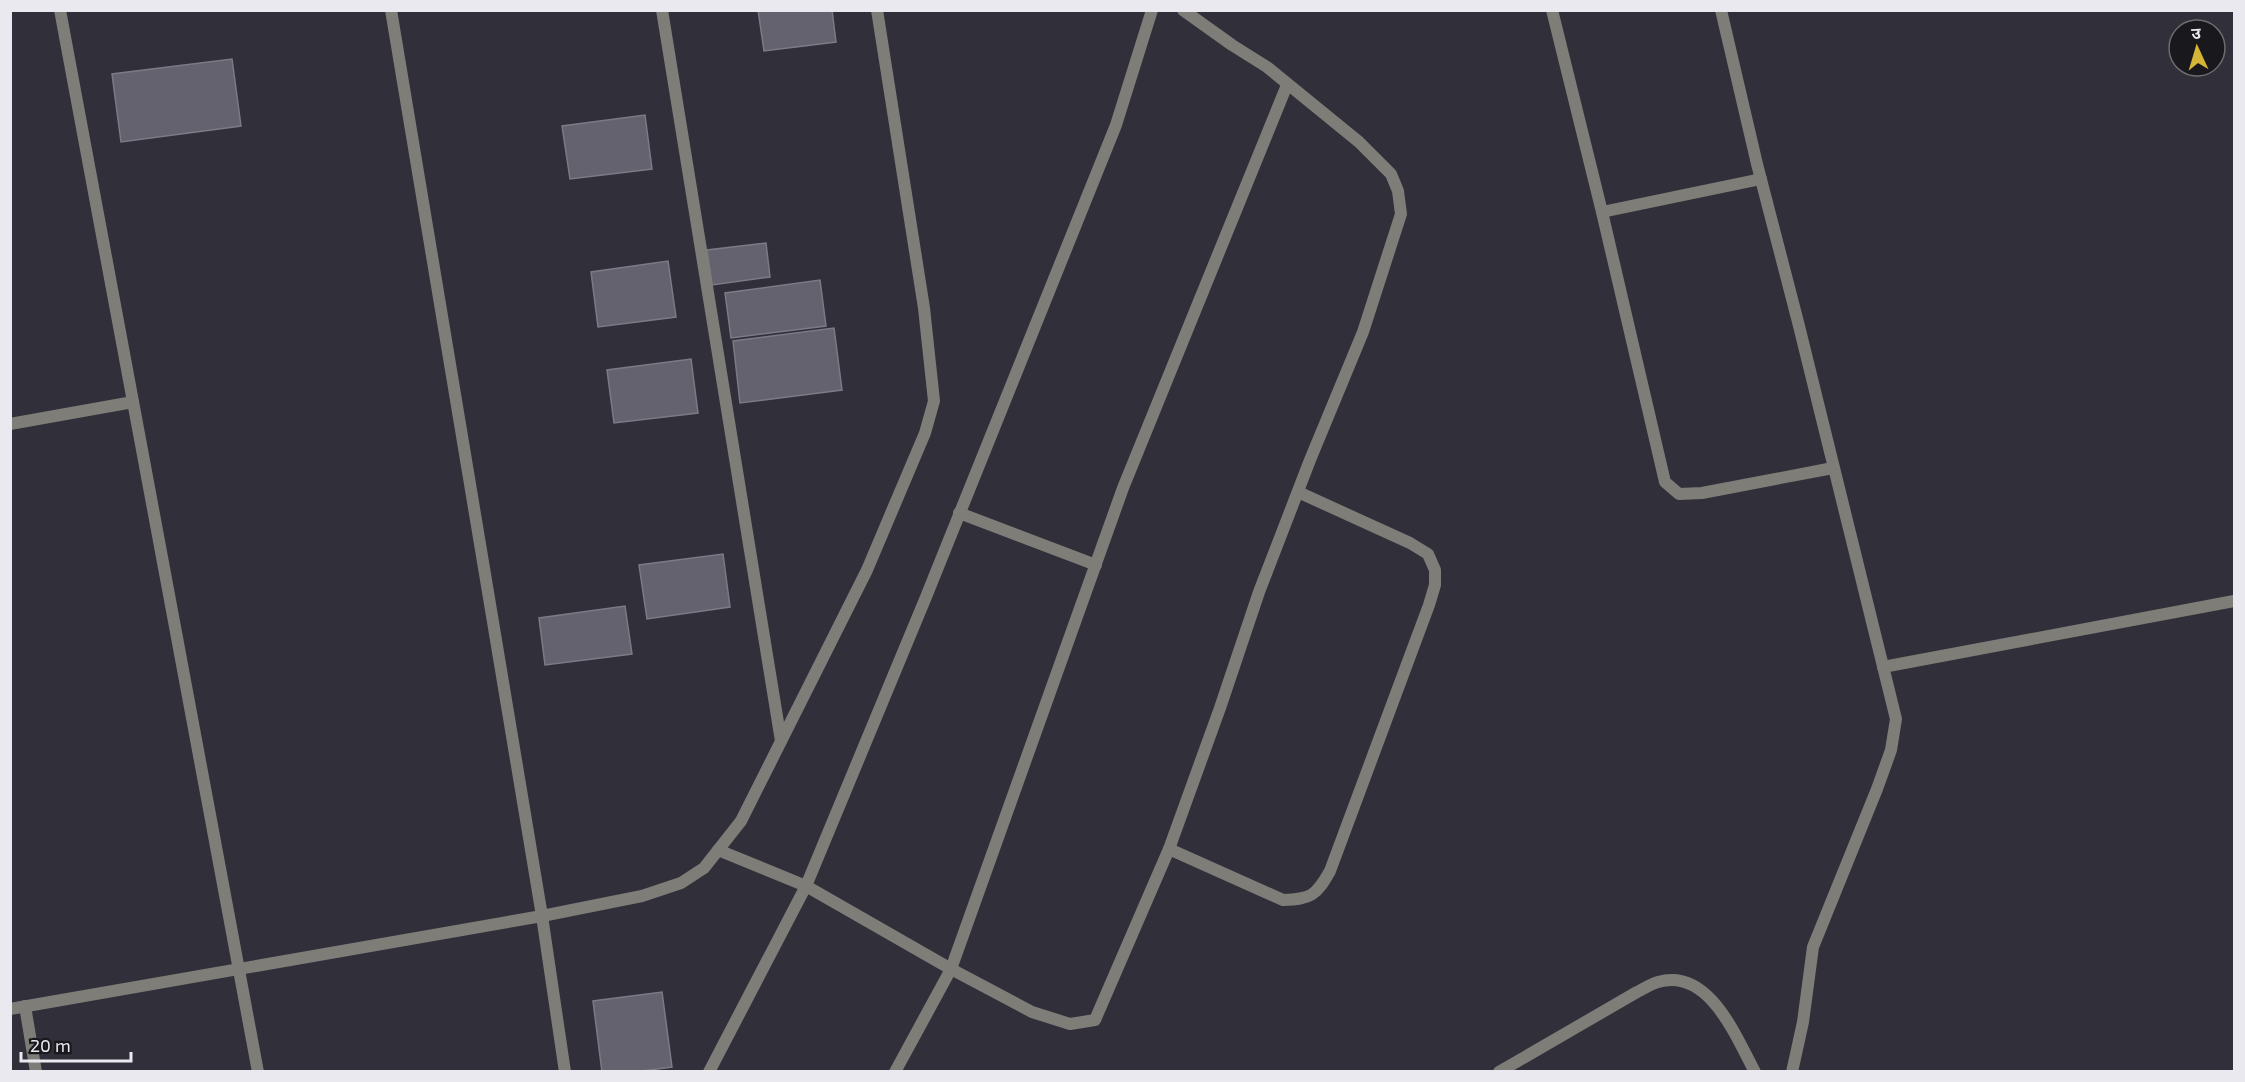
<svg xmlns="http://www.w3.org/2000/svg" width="2245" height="1082" font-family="'Exo 2','Noto Sans Devanagari',sans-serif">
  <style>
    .building { fill: #64626e; stroke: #7c7a86; stroke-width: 1.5 }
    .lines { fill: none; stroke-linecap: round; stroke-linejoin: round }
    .street { stroke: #7f7d78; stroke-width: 12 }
  </style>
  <rect width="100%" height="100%" fill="#312f3a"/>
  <g class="building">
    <polygon points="758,10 832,10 836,42 764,51"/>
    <polygon points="232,59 241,126 121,142 112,74"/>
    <polygon points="645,115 652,169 570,179 562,126"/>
    <polygon points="766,243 770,277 712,285 707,250"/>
    <polygon points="668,261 676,317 598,327 591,272"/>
    <polygon points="820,280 826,326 731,338 725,293"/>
    <polygon points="834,328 842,390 740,403 733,341"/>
    <polygon points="691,359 698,413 614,423 607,370"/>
    <polygon points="723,554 730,607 647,619 639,565"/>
    <polygon points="625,606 632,654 545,665 539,618"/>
    <polygon points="662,992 672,1067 634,1072 602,1072 593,1001"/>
  </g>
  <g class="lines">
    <g class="street">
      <polyline points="60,10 258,1072"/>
      <polyline points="391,10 542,916 565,1072"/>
      <polyline points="662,10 781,741"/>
      <polyline points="1552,10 1602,212 1665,482 1679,494 1702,493 1833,468"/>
      <polyline points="1721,10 1757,164 1798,322 1896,719 1891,750 1877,789 1813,947 1803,1022 1792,1072"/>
      <polyline points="1602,212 1761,179"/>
      <polyline points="10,424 133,402"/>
      <polyline points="959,513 1096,565"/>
      <polyline points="1883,667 2234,601"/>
      <path d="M1169,849L1283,900C1311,899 1316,896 1330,871L1429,605L1435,585V570L1428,554L1410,543L1298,492"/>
      <polyline points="718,850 806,886 926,597 1116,125 1152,10"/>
      <polyline points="25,1006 36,1072"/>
      <polyline points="10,1009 542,916 642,896 681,883 704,868 741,821 867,570 925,433 934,401 924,308 877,10"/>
      <polyline points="709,1072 806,886 951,969 1032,1012 1070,1024 1095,1020 1169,849 1220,708 1259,592 1310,460 1363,332 1401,214 1398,191 1391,174 1359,142 1267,67 1232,45 1183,10"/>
      <polyline points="895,1072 951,969 1123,488 1287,85"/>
      <path d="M1499,1072L1637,992C1643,989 1651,984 1658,982C1709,967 1736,1037 1755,1072"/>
    </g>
  </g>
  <rect width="2245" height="1082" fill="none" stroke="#ebe9f0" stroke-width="24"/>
  <g transform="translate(2197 48) rotate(356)"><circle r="28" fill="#19181d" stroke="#6d6c71" stroke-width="1.5"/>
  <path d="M0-4.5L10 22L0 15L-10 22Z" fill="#d5b535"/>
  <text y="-9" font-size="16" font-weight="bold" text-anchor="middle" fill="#ebe9f0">उ</text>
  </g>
  <path d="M21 1052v9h110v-9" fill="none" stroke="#ebe9f0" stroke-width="3"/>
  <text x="30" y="1052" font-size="18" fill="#ebe9f0" stroke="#19181d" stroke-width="4.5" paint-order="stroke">20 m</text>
</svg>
